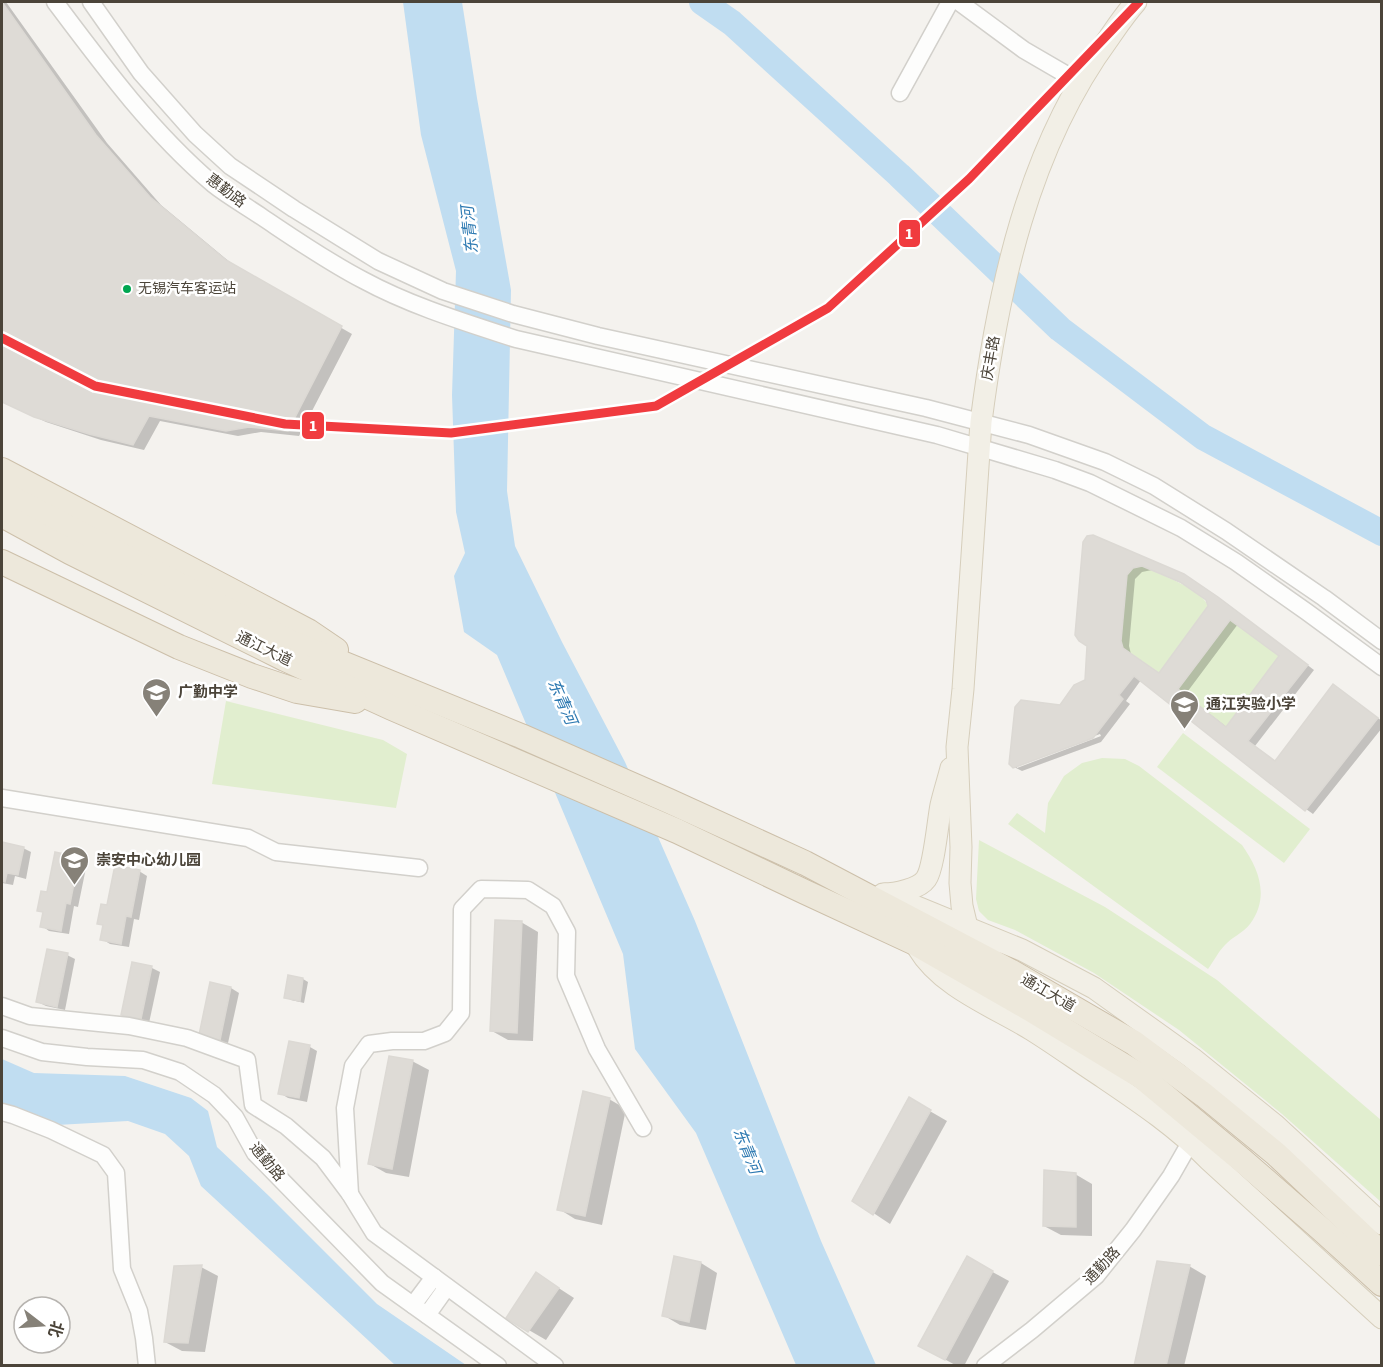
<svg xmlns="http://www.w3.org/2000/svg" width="1383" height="1367" font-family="'Source Sans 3','Noto Sans SC',sans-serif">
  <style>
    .green { fill: #e1eecf }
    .water { fill: #c0ddf1 }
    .shadow { fill: #0003; fill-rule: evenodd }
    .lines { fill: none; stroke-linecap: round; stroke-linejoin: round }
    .river { stroke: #c0ddf1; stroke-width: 26 }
    .building { fill: #dedbd6; stroke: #dcd9d4; stroke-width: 1.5; fill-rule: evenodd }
    .minor-casing { stroke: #d2d0cb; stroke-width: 19 }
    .major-casing { stroke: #d6cebb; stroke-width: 23 }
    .highway-casing { stroke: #ccbfa9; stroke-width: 26 }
    .minor { stroke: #fdfdfc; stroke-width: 16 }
    .major { stroke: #f2efe6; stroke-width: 21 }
    .highway { stroke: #ede8db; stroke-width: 24 }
    .metro-1-casing { stroke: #fff; stroke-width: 14 }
    .metro-1 { stroke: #f03b3f; stroke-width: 9 }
    .bus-dot { fill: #00a651; stroke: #fff; stroke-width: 2 }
    .labels { text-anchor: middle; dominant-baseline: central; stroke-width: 5; stroke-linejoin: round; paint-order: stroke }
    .bus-label { font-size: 14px; fill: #4b4439; stroke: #fff; text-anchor: start }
    .street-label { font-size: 15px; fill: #4b4439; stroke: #fff }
    .poi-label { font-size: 15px; font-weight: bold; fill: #4b4439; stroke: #fff; text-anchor: start }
    .water-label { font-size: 16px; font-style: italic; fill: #2e7ab2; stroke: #fff }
    .line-badge { stroke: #fff; stroke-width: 2 }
    .badge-label { font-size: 16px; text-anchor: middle; font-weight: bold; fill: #fff }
  </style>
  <rect width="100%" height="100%" fill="#f4f2ee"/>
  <g class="green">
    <path d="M1142,566C1159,574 1202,589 1208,606L1159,673L1123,648L1121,641L1127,575L1133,568Z"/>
    <polygon points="1230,620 1279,656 1226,727 1178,689"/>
    <polygon points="226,701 383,740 407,754 396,808 212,784"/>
    <polygon points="1183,733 1310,829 1284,863 1157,767"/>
    <path d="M1102,758L1125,759L1139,766L1242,845C1259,869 1270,897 1250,924C1243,933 1232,937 1225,945C1218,952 1214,961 1208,969L1008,824L1017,813L1045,833L1048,803L1064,776L1082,763Z"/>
    <polygon points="979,840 1105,907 1217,980 1381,1120 1381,1202 1282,1114 1179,1030 1094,973 1015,930 988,920 979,911 976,899"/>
  </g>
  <g class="water">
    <polygon points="403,2 462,2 477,98 511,290 507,491 515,546 562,642 625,762 695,921 821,1241 876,1365 796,1365 696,1133 635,1049 623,954 497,655 464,632 454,576 465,553 456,512 452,395 456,271 421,135"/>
    <polygon points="2,1059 34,1073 125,1076 191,1098 208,1111 217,1147 269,1196 377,1304 466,1365 395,1365 201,1186 189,1156 165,1134 128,1121 57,1125 2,1104"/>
  </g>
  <g class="shadow">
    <polygon points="2,2 6,2 107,143 161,205 237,268 352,334 299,436 261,432 238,436 160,421 144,450 101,440 46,422 2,401"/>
    <path d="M1088,537L1226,603L1314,670L1255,746L1276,762L1341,691L1382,721V728L1313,814L1306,809L1141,680L1126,701L1130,704L1101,742L1022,771L1014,767L1060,706L1086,681L1088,645ZM1152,570L1186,585L1207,599L1210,606L1160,674L1131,654L1129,646L1135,579L1142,572ZM1238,624L1281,656L1228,728L1185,695ZM1100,734L1101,736L1017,768V764Z"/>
    <polygon points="2,843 23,848 31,852 26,879 15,876 13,885 2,883"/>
    <polygon points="56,854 79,858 87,863 78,907 74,906 69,934 49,931 42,926 44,913 39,910 48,894"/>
    <polygon points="139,871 147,876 139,920 134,919 129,947 110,944 102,939 104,926 99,923 108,907"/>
    <polygon points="521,922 538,932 533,1041 508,1040 492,1031"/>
    <polygon points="67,955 75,959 65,1010 46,1006 38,1002"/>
    <polygon points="133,964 152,968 160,972 149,1023 130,1019 122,1014"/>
    <polygon points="289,977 303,979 308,982 304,1003 291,1000 286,997"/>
    <polygon points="231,988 239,993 228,1043 209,1039"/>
    <polygon points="310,1047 317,1051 307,1102 288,1098 280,1093"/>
    <polygon points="412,1061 429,1070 409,1177 386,1173 370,1164"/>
    <polygon points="609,1099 626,1109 602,1225 575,1219 559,1209"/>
    <polygon points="909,1099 947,1121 890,1224 854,1200"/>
    <polygon points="1075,1174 1092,1184 1092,1236 1061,1235 1044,1226"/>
    <polygon points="676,1258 701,1263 717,1273 706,1330 680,1325 663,1315"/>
    <polygon points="967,1258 1009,1281 964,1366 957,1366 937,1355"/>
    <polygon points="1189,1266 1206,1276 1184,1366 1136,1366"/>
    <polygon points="201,1267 218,1276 205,1352 182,1351 165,1342"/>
    <polygon points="537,1274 574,1298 546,1340 508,1318"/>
  </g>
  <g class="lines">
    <polyline class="river" points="702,2 732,23 899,175 1060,329 1203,437 1382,533"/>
  </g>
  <g class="building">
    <polygon points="2,2 96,135 150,197 226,260 342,326 288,431 249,427 226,431 149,416 133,445 89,434 34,417 2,402"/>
    <path d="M1093,535L1184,574L1218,597L1308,665L1248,741L1275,761L1333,684L1378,718L1305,811L1134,676L1119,695L1123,699L1093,738L1013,768L1009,764L1015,707L1021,700L1060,705L1074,685L1085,680L1087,646L1079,641L1075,635L1083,542L1087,536ZM1142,566L1180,582L1206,600L1208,606L1159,673L1123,648L1121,641L1127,575L1133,568ZM1230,620L1279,656L1226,727L1178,689Z"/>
    <polygon points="2,842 24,847 18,875 7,873 5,882 2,881"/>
    <polygon points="55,852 79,857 70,904 66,903 61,931 40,927 43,912 37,911 41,891 47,892"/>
    <polygon points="115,865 140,870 131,917 126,916 121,944 100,940 103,925 97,924 101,904 107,905"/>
    <polygon points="495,920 522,921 517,1033 490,1031"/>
    <polygon points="47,949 68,953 57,1007 36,1002"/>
    <polygon points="132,962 152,966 141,1019 121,1015"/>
    <polygon points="288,975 303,978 300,1001 284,998"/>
    <polygon points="210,982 231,987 220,1040 199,1035"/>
    <polygon points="289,1041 310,1045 299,1098 278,1094"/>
    <polygon points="389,1056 413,1060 392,1169 368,1164"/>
    <polygon points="583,1091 610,1098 585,1216 557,1210"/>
    <polygon points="909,1097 931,1110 873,1215 852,1201"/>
    <polygon points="1044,1170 1076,1173 1076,1227 1043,1226"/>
    <polygon points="674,1256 701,1262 689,1322 662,1316"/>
    <polygon points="967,1256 993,1271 945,1360 918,1346"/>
    <polygon points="1157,1261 1190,1265 1166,1366 1134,1366"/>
    <polygon points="202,1265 188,1343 164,1342 174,1266"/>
    <polygon points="536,1272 559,1288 528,1332 506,1318"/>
  </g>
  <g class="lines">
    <defs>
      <g id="minor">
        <path d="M55,2C103,66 151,131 213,184C228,196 246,206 262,217C295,239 328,262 363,280C411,306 464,322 516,339L937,435L1055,470L1090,483L1181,528L1236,562L1307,612L1382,667"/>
        <polyline points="91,2 141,73 195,134 230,166 294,209 378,261 443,291 513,314 598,336 926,408 1029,435 1105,462 1154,486 1226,531 1324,598 1382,641"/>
        <polyline points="959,2 1024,50 1079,82"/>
        <polyline points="900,93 950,2"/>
        <polyline points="2,798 248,838 276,852 419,868"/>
        <polyline points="2,1006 30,1016 129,1026 187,1038 247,1060 253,1105 286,1126 323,1158 350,1194 374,1233 555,1366"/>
        <polyline points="2,1038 42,1052 87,1057 143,1060 180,1072 214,1095 235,1117 255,1153 382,1283 498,1366"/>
        <polyline points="2,1112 13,1115 51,1130 103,1155 116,1173 122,1269 139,1311 144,1338 147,1366"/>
        <polyline points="350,1194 345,1108 353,1066 369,1044 392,1041 424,1041 445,1033 461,1013 462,909 481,889 528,890 553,906 567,932 566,976 597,1049 643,1128"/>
        <polyline points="413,1305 434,1277"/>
        <polyline points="427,1315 447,1287"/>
        <polyline points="985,1366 1032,1330 1096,1276 1133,1230 1171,1176 1191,1141"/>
      </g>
      <g id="major">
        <path d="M883,894C895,894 919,889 926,879C934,868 938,820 941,805C944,792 948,780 951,768"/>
        <polyline points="885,894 1022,950 1094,988 1192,1058 1275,1125 1382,1224"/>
        <path d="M918,948C942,988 995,1007 1032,1030C1056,1045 1078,1061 1101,1076C1138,1101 1177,1127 1209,1160L1382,1318"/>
        <path d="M993,960L979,945L967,927L962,906L960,883L961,847L957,747L963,689L981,422C998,289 1028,148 1109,38C1118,25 1126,13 1136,2"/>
      </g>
      <g id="highway">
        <polyline points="2,470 308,631 336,650"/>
        <polyline points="2,493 288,641 521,736 669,801 805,863 1010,971 1134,1043 1204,1095 1276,1154 1382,1254"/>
        <polyline points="2,515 70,552 285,659 392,708 677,831 805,892 915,943 1030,1009 1142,1077 1243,1161 1321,1229 1382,1284"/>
        <polyline points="2,562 179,647 252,676 297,691 355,701"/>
      </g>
    </defs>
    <use href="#minor" class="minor-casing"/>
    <use href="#major" class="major-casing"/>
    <use href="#highway" class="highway-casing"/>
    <use href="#minor" class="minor"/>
    <use href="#major" class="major"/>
    <use href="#highway" class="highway"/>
    <defs>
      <polyline id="metro-1" points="2,338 95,386 285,424 451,433 656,406 828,308 969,179 1139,2"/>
    </defs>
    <use href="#metro-1" class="metro-1-casing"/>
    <use href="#metro-1" class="metro-1"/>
  </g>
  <defs>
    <symbol id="school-pin" viewBox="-11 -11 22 30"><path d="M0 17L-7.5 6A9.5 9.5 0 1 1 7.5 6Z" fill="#868178" stroke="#fff"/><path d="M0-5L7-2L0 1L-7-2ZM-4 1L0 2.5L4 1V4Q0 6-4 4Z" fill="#fff"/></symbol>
  </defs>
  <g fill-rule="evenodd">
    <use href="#school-pin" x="140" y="676" width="33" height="45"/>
    <use href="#school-pin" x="1168" y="688" width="33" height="45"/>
    <use href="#school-pin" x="58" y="844" width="33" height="45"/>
  </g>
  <circle class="bus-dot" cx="127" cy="289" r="5"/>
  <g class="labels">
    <g class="bus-label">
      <text x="138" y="289">无锡汽车客运站</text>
    </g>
    <g class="street-label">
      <text transform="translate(226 191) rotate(37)">惠勤路</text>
      <text transform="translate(991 358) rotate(-80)">庆丰路</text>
      <text transform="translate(264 649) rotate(26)">通江大道</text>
      <text transform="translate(1048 993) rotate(30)">通江大道</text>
      <text transform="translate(267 1162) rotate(50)">通勤路</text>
      <text transform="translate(1102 1266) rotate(-47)">通勤路</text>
    </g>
    <g class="poi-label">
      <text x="178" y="692">广勤中学</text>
      <text x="1206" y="704">通江实验小学</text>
      <text x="96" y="860">崇安中心幼儿园</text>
    </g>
    <g class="water-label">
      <text transform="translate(470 230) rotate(-96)">东青河</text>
      <text transform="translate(562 702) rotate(66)">东青河</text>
      <text transform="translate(747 1151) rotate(68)">东青河</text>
    </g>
  </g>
  <g class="line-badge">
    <rect x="898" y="219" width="23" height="29" rx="6" fill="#f03b3f"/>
    <rect x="301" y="411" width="24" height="29" rx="6" fill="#f03b3f"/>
  </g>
  <g class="badge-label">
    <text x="909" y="239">1</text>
    <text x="313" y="431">1</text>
  </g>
  <rect width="1383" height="1367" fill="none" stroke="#4b4439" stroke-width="6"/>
  <g transform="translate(42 1325) rotate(107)"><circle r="28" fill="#ffffff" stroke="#b7b4b0" stroke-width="1.5"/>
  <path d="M0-4.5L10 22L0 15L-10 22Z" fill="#868178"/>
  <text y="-9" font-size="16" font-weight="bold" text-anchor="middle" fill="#4b4439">北</text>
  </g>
</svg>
